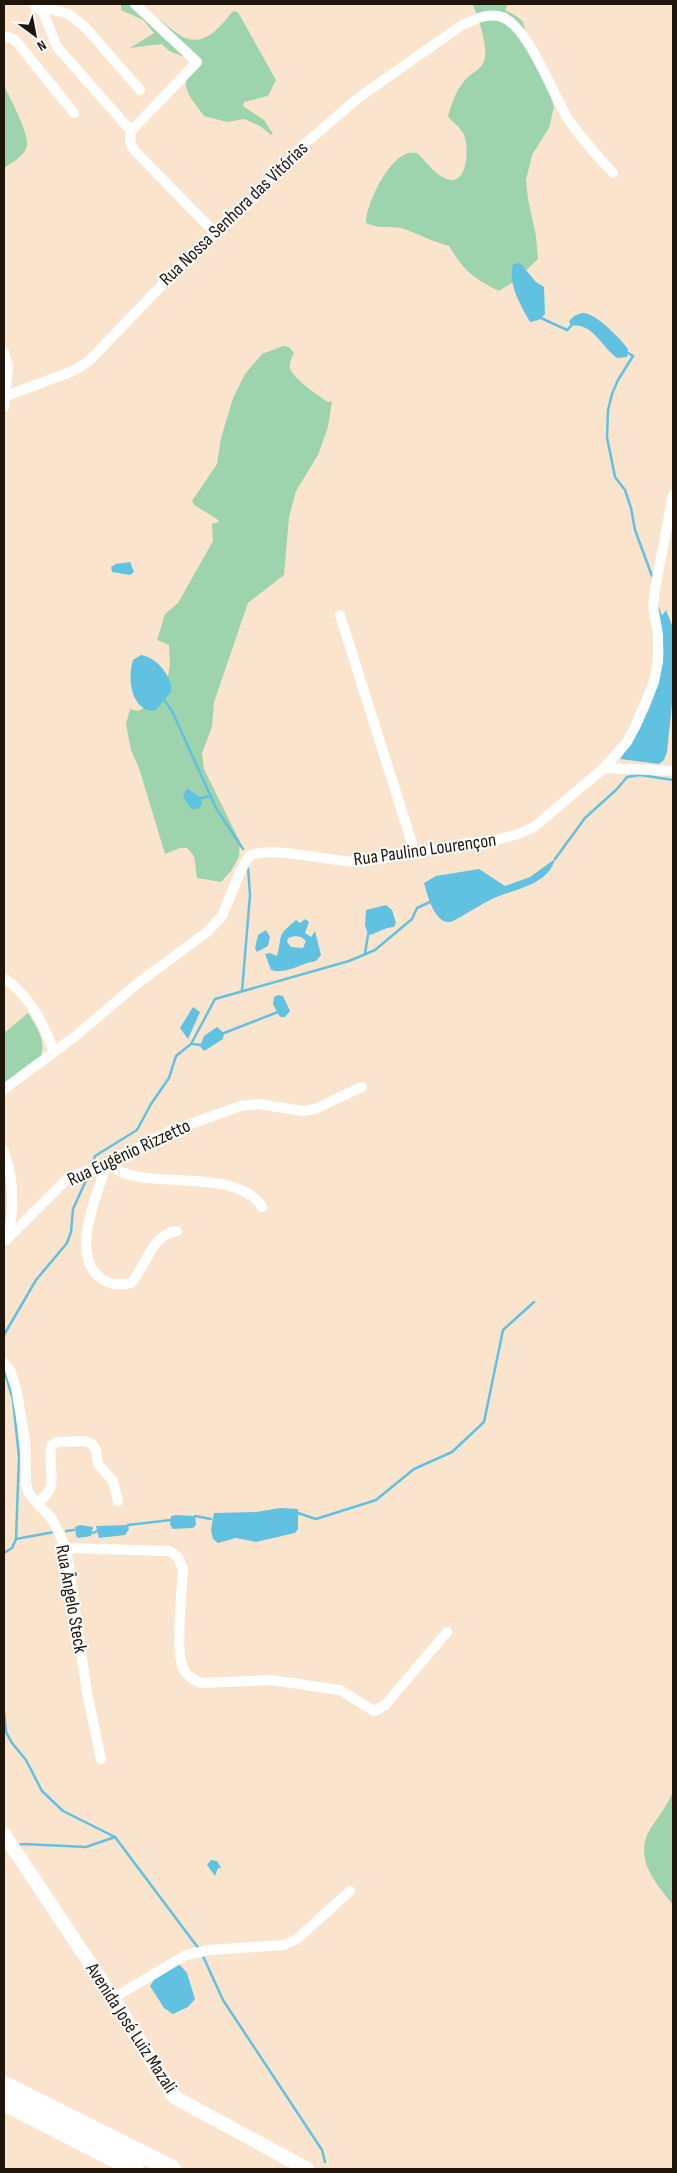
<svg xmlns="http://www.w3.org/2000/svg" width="677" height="2173" font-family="'Sofia Sans Condensed',sans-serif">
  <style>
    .green { fill: #9ed4ad }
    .water { fill: #61c1e1; fill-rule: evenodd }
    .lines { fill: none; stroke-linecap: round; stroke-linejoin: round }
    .stream { stroke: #61c1e1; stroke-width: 2.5 }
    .street { stroke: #fff; stroke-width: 10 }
    .secondary { stroke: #fff; stroke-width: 14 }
    .highway { stroke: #fff; stroke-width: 18 }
    .labels { text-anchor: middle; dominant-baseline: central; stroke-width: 4; stroke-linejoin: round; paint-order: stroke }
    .street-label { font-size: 19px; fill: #1f150b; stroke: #fff }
  </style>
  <rect width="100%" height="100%" fill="#fbe4ce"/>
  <g class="green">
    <path d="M121,4C172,4 182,79 232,12L236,11L239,14L276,80L268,96L244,102L243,106L264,120L273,134L271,135L260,126L244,119L227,122L204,116C198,107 185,94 186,83C187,74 192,68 190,59L169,51L162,44L130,48L154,33L143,20L121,10Z"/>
    <path d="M472,4H508L505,10L518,17L523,22L530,50L550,92L554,107L549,128L532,155L526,180L528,199L536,236L538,259L516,280L499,291C473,278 464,271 449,246C433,242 419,234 404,229C391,225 379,230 366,223C366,203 393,146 417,153C426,161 435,175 447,179C468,187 470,145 463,133C460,127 452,122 448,116C452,103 456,90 465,80C471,73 481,70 484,61C489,48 478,15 472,4Z"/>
    <path d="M4,86C10,98 29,133 27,146C25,156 11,163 4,168Z"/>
    <path d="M283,346L289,347L294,353C292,357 289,363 290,368C292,378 319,396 328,402L332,401L328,427L318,455L296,491L289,517L284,575L248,603L214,702L212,727L202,753L204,769L240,842L239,857L231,871L221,882L197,878L194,856L187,848H180L165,854L139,768L131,750L126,724L130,709L138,711L147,706L166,689L170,664L169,645L157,640L165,614L178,603L213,541L212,524L219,522L217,519L194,505L192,501L217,464L221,438L233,398L245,374L262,354Z"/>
    <path d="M28,1013C37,1027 47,1042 40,1058L4,1087V1033Z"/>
    <path d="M673,1791V1905C656,1883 634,1860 649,1831C657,1817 668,1806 673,1791Z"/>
  </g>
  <g class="water">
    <path d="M520,263L536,282L544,287L545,314L539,320L530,322C520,304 508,285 513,264Z"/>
    <path d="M582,313C595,312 620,338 628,349L627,357L617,358C602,348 593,322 571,326L569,321L574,316Z"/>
    <polygon points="130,562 134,572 130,575 112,572 111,567 116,564"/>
    <path d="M666,610L673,628V694L667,752L664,760L659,764L620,759C641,730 658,696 663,659C665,647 661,632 659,620Z"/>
    <path d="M141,655C156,658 166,670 171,684V692L155,711C131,712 127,678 133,660Z"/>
    <polygon points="187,788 201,798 202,805 197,809 191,809 183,797"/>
    <path d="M555,859C548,886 513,889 492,899C478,906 465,915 451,922C434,924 428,896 424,883L436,876L479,869L505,886L530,877Z"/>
    <path d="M386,905L392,910L396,923L394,927C382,928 377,934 368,935L365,925L366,910Z"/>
    <path d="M305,919L309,922L305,933L311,937L315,931L321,955L316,961C301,963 286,975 271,970L265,954L270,953L277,956C283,933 276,937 296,920L300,923ZM295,936L301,937L306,941L303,948L291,947L287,942L288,938Z"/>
    <polygon points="266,930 270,937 268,946 257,952 255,948 258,935"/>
    <polygon points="278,995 283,996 290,1011 285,1017 280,1017 273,1004 274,997"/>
    <polygon points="193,1007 200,1012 188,1039 180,1028"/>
    <polygon points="217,1027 224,1033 223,1039 204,1051 200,1046 204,1036"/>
    <polygon points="280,1508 298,1509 298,1529 295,1533 256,1542 236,1538 218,1543 213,1539 211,1530 214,1513 256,1512"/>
    <polygon points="176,1515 195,1516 196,1525 193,1528 173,1529 170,1525 171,1516"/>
    <polygon points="80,1525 93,1527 91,1536 78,1538 76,1536 75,1527"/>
    <polygon points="128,1525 129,1529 125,1535 99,1538 96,1526"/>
    <polygon points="211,1860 217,1861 221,1868 218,1868 215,1876 207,1865"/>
    <polygon points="179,1964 187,1973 195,1999 188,2007 173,2014 164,2008 150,1986 154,1980"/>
  </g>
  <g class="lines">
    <g class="stream">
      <polyline points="541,318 567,330 571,326"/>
      <polyline points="628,353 633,356 618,380 612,394 608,410 607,437 615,477 625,490 631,508 635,530 652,576"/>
      <polyline points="658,608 662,619"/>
      <polyline points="165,701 172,711 216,808 243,849"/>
      <polyline points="201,798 211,796"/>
      <polyline points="555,859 585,818 617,789 627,777 640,775 673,780"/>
      <polyline points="365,953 368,935"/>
      <polyline points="242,991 250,895 248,867"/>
      <polyline points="224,1033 278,1012"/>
      <polyline points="192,1044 201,1045"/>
      <polyline points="94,1160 95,1156 137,1130 151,1104 169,1078 176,1056 191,1044 215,999 349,961 375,950 412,919 417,908 430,902"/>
      <polyline points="4,1335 36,1280 67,1243 71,1232 73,1209 88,1176"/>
      <polyline points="298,1513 316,1519 376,1500 414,1469 452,1452 484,1422 503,1330 534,1302"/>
      <polyline points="195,1516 211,1519"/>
      <polyline points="128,1525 171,1520"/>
      <polyline points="66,1531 74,1530"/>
      <polyline points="93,1533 97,1531"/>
      <polyline points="16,1539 54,1532"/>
      <polyline points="4,1553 12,1548 16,1539 19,1457 13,1400 4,1369"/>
      <polyline points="4,1713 6,1732 12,1743 26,1760 42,1791 63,1811 115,1837 199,1949"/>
      <polyline points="17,1845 24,1844 86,1847 115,1837"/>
      <polyline points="202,1954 223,2000 322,2150 325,2162"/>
    </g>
    <g class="street">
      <polyline points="33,4 43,12 57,47 131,131"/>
      <polyline points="135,4 197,62 131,131 130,142 134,150 215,233"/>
      <polyline points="36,5 69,14 85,27 140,90"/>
      <polyline points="4,36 14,39 20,46 74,113"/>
      <polyline points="4,352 8,367 4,407"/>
      <path d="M6,396L73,371L89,361L184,262L246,206L300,148L358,98L462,25C474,20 488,12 502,17C528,26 552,93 567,117C580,138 597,155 613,173"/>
      <polyline points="340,615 415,853"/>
      <polyline points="604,768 673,771"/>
      <path d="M4,978C30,996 43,1023 54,1052"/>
      <path d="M4,1089L73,1038L138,983L207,932L222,916L240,872L249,856C270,845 331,862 359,862L496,840L518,834L534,827L604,768L627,742L636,725L654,682L658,661V635L653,606L655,589L673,495"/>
      <path d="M4,1151C14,1180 15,1210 7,1240"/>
      <path d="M107,1164C112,1167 118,1171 124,1173C162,1187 239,1170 262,1207"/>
      <path d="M106,1165C98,1195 72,1246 96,1274C106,1285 118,1286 131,1283C147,1266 150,1235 177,1231"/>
      <polyline points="7,1239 69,1177 107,1164 168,1132 240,1106 258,1104 303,1111 315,1109 362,1087"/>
      <polyline points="4,1363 10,1370 16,1388 25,1441 26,1484 29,1494 52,1519 66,1548 87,1693 101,1759"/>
      <path d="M38,1502C63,1485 45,1468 52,1445L58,1442L85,1441L92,1444L96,1450L98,1464L113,1481L118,1501"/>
      <path d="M66,1548L169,1551L178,1557L183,1569C182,1591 175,1651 183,1668C186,1676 194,1680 201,1683L271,1680L340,1690L374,1711L385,1705L447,1632"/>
      <polyline points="113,1998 186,1955 209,1950 284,1945 297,1939 350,1891"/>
    </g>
    <polyline class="secondary" points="4,1834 113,1998 174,2097 307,2169"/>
    <g class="highway">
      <polyline points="4,2085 172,2169"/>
      <polyline points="4,2102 135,2169"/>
    </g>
  </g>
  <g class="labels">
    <g class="street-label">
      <text transform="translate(234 214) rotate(-44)">Rua Nossa Senhora das Vitórias</text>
      <text transform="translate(425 850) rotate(-8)">Rua Paulino Lourençon</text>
      <text transform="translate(129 1153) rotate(-25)">Rua Eugênio Rizzetto</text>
      <text transform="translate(71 1599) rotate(80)">Rua Ângelo Steck</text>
      <text transform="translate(131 2028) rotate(57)">Avenida José Luiz Mazali</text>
    </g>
  </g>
  <rect width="677" height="2173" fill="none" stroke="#1f150b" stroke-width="10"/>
  <g transform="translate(35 35) rotate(148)" stroke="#ffffff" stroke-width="4" paint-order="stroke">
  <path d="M0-4L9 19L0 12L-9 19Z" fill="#1f150b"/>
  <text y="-8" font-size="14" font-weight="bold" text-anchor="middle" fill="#1f150b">N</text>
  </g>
</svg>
